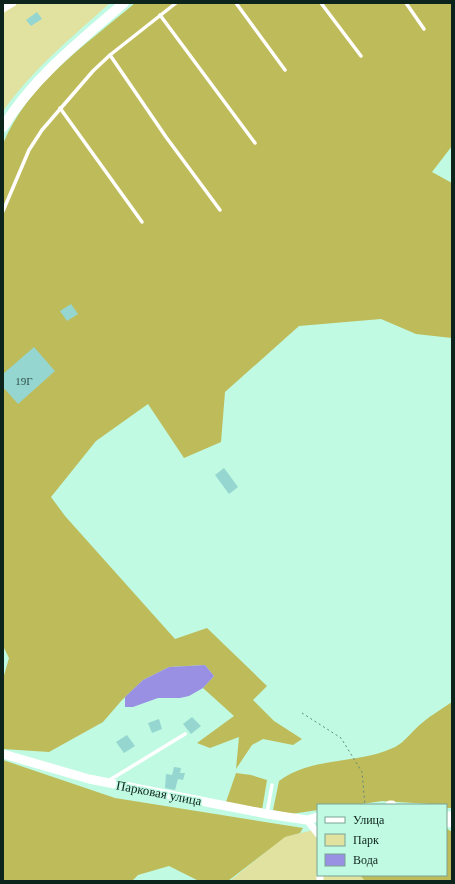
<svg xmlns="http://www.w3.org/2000/svg" width="455" height="884" font-family="Georgia,serif">
  <style>
    .green { fill: #e1e1a0 }
    .forest { fill: #bebb5a }
    .water { fill: #9990e4 }
    .building { fill: #95d6d0 }
    .lines { fill: none; stroke-linecap: round; stroke-linejoin: round }
    .path { stroke: #62897a; stroke-width: 1; stroke-dasharray: 2 3; stroke-linecap: butt }
    .service { stroke: #fff; stroke-width: 3.5 }
    .minor { stroke: #fff; stroke-width: 7 }
    .tertiary { stroke: #fff; stroke-width: 9 }
    .secondary { stroke: #fff; stroke-width: 10 }
    .labels { text-anchor: middle; dominant-baseline: central; stroke-width: 3; stroke-linejoin: round; paint-order: stroke }
    .number-label { font-size: 11px; fill: #2f5049 }
    .street-label { font-size: 13px; fill: #0d241c; stroke: #c0fae2 }
  </style>
  <rect width="100%" height="100%" fill="#c0fae2"/>
  <g class="green">
    <path d="M3,3H110C72,37 33,69 3,111Z"/>
    <polygon points="318,829 318,875 360,875 365,881 230,881 284,837"/>
  </g>
  <g class="forest">
    <path d="M135,3H452V146L432,172L452,183V338L416,334L381,319L299,326L225,392L221,442L184,458L148,404L96,441L51,497L65,516L175,639L207,628L267,686L253,700L274,721L302,739L293,745L263,739L252,745L236,769L239,737L210,748L197,743L234,716L203,688L214,676L205,665L169,667L143,680L122,700L103,722L49,752L3,749V679L9,658L3,646V144C27,84 87,44 135,3Z"/>
    <path d="M452,702V808H446V805L382,801L355,805H318V810L291,814L273,810L279,781C312,756 358,765 395,747C405,742 413,730 422,723C431,715 442,709 452,702Z"/>
    <polygon points="3,760 115,798 303,828 300,833 285,837 228,881 197,880 169,866 138,875 132,881 3,881"/>
    <polygon points="236,773 251,775 267,780 262,810 226,802"/>
    <polygon points="446,828 452,832 452,881 365,881 360,875 446,875"/>
  </g>
  <polygon class="water" points="205,665 214,676 203,688 189,696 180,698 158,698 133,707 125,707 125,697 143,680 169,667"/>
  <g class="building">
    <polygon points="37,12 42,19 31,26 26,20"/>
    <polygon points="71,304 78,314 67,321 60,311"/>
    <polygon points="34,347 55,371 18,404 3,387 3,374"/>
    <polygon points="224,468 238,487 229,494 215,475"/>
    <polygon points="192,717 201,726 191,734 183,724"/>
    <polygon points="159,719 162,729 152,733 148,723"/>
    <polygon points="127,735 135,746 124,753 116,742"/>
    <polygon points="174,767 181,768 180,773 185,773 183,780 178,779 175,790 165,788 166,774 172,775"/>
  </g>
  <g class="lines">
    <polyline class="path" points="302,713 341,738 362,772 365,805"/>
    <g class="service">
      <polyline points="236,3 285,70"/>
      <polyline points="321,3 361,56"/>
      <polyline points="406,3 424,29"/>
      <polyline points="160,15 255,143"/>
      <polyline points="110,55 166,137 220,210"/>
      <polyline points="60,108 142,222"/>
      <polyline points="3,211 29,150 42,130 93,71 110,55 176,3"/>
      <polyline points="108,781 185,734"/>
      <polyline points="267,813 272,785"/>
    </g>
    <g class="minor">
      <polyline points="3,9 13,3"/>
      <polyline points="307,820 318,834"/>
      <polyline points="446,823 452,824"/>
      <polyline points="320,875 320,881"/>
    </g>
    <g class="tertiary">
      <polyline points="3,754 89,779 267,814 307,820 318,817"/>
      <polyline points="390,805 392,805"/>
      <polyline points="446,816 452,816"/>
    </g>
    <path class="secondary" d="M3,127C34,77 80,41 124,3"/>
  </g>
  <g class="labels">
    <g class="number-label">
      <text x="24" y="381">19Г</text>
    </g>
    <g class="street-label">
      <text transform="translate(159 793) rotate(11)">Парковая улица</text>
    </g>
  </g>
  <rect width="455" height="884" fill="none" stroke="#0d241c" stroke-width="8"/>
  <rect x="317" y="804" width="130" height="72" fill="#c0fae2" stroke="#78a493"/>
  <rect x="325" y="817" width="20" height="6" fill="#ffffff" stroke="#78a493"/>
  <text x="353" y="824" font-size="12" fill="#0d241c">Улица</text>
  <rect x="325" y="834" width="20" height="12" fill="#e1e1a0" stroke="#78a493"/>
  <text x="353" y="844" font-size="12" fill="#0d241c">Парк</text>
  <rect x="325" y="854" width="20" height="12" fill="#9990e4" stroke="#78a493"/>
  <text x="353" y="864" font-size="12" fill="#0d241c">Вода</text>
</svg>
